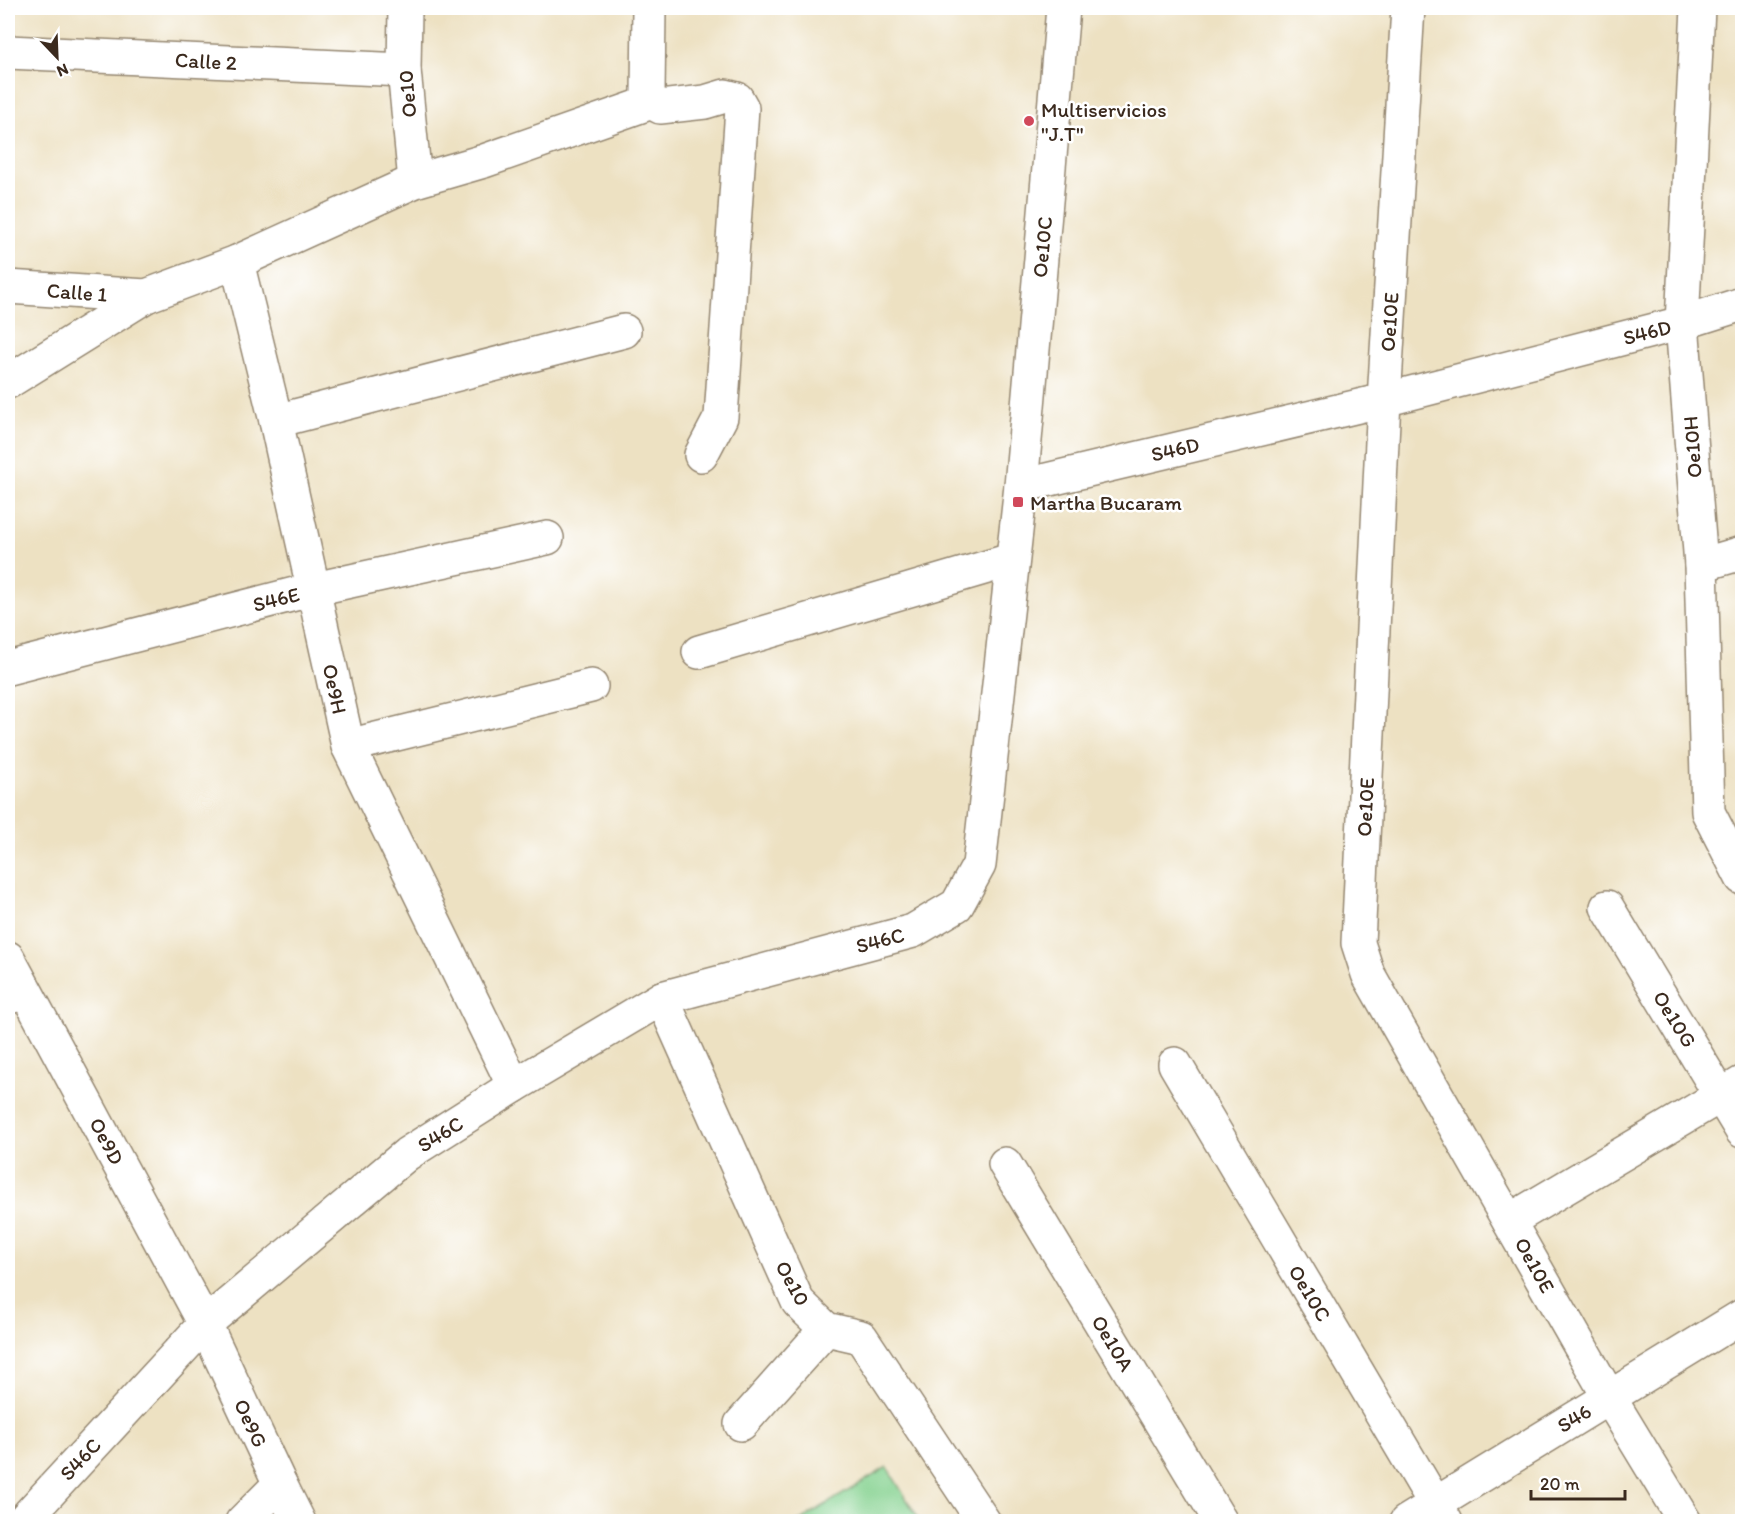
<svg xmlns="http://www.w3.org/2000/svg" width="1750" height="1529" font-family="Itim,sans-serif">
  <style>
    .green { fill: #85d290; stroke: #607e57; stroke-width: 1.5 }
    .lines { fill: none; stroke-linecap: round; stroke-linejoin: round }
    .lane-casing { stroke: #948670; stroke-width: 21 }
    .street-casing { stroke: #948670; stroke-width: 36 }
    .lane { stroke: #fff; stroke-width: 18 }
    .street { stroke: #fff; stroke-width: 33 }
    .poi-dot { fill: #d1495b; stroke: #fff; stroke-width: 2 }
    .labels { text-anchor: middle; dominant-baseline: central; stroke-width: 5; stroke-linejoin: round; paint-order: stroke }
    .street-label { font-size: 21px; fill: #3b2a1e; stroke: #fff }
    .poi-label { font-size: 21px; fill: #3b2a1e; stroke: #fff; text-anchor: start }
  </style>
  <rect width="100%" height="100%" fill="#fff"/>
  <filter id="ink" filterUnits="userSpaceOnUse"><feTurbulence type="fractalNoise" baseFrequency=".0167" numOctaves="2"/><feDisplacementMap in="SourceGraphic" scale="12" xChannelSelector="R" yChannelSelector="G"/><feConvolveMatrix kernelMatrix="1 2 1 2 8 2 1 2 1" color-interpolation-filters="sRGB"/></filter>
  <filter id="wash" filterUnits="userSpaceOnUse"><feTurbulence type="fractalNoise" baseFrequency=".008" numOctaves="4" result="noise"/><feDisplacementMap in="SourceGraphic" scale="24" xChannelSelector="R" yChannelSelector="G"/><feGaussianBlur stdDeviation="1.35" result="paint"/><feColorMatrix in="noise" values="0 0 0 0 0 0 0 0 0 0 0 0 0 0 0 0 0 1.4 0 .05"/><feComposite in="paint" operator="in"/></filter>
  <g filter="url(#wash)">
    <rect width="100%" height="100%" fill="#ede1c2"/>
    <polygon class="green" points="887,1467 920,1521 799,1521"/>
  </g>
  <g filter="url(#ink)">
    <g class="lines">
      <defs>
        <polyline id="lane" points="8,1005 30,999"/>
        <g id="street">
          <polyline points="405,8 404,70 415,181"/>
          <polyline points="649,8 648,95 652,102 660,107 705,102 725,96 737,99 742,108 721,417 701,455"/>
          <polyline points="1408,8 1384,400 1358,943 1368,974 1609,1397 1685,1522"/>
          <polyline points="1698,8 1682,323 1701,565 1708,812 1742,878"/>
          <polyline points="8,52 404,70"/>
          <polyline points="237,262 276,421 348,746 514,1086"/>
          <polyline points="8,287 146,296"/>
          <polyline points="8,382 146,296 237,262 415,181 484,161 652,102"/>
          <polyline points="276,421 624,331"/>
          <polyline points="1021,486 1384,400 1682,323 1742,304"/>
          <polyline points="1701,565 1742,553"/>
          <polyline points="699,652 1011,560"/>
          <polyline points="8,668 314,589 547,538"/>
          <polyline points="348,746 591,686"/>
          <polyline points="1607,907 1742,1131"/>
          <polyline points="8,958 205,1324 280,1484 299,1522"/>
          <polyline points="662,998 798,1302 826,1329 861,1337 984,1522"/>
          <polyline points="1175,1064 1446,1522"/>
          <polyline points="1005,1164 1221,1522"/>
          <polyline points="1509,1221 1742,1083"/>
          <polyline points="741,1424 826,1329"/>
          <polyline points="22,1522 205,1324 407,1154 514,1086 662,998 913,931 957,905 979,865 1021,486 1063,8"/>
          <polyline points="242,1522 280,1484"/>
          <polyline points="1406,1522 1742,1316"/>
        </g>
      </defs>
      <use href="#lane" class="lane-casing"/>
      <use href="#street" class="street-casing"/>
      <use href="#lane" class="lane"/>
      <use href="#street" class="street"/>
    </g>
  </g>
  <g class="poi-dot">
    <circle cx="1029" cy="121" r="6"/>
    <rect x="1012" y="496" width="12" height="12" rx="3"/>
  </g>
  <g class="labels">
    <g class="street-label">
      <text transform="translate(206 61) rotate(3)">Calle 2</text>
      <text transform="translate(407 94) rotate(-95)">Oe10</text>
      <text transform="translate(1042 247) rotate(-85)">Oe10C</text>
      <text transform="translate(77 292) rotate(4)">Calle 1</text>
      <text transform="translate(1389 322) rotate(-86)">Oe10E</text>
      <text transform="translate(1647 332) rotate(-14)">S46D</text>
      <text transform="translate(1692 447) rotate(-94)">Oe10H</text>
      <text transform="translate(1175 449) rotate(-13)">S46D</text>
      <text transform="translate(276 599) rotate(-14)">S46E</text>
      <text transform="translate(335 689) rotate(78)">Oe9H</text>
      <text transform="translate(1365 807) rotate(-87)">Oe10E</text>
      <text transform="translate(880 940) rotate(-15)">S46C</text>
      <text transform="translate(1675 1019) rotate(58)">Oe10G</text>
      <text transform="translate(440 1134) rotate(-32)">S46C</text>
      <text transform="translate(107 1141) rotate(62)">Oe9D</text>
      <text transform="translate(1535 1265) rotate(61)">Oe10E</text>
      <text transform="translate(793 1283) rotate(61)">Oe10</text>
      <text transform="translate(1310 1293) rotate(59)">Oe10C</text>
      <text transform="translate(1113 1343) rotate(59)">Oe10A</text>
      <text transform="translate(1574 1418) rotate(-31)">S46</text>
      <text transform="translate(251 1423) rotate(65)">Oe9G</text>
      <text transform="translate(80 1459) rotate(-47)">S46C</text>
    </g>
    <g class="poi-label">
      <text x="1041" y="109">Multiservicios<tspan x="1041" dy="24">"J.T"</tspan></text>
      <text x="1030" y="502">Martha Bucaram</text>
    </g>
  </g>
  <rect width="1750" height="1529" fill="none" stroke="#fff" stroke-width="30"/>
  <g transform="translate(57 57) rotate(157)" stroke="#ffffff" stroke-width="4.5" paint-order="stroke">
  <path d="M0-4.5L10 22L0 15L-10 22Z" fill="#3b2a1e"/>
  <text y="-9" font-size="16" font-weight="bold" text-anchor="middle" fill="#3b2a1e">N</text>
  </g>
  <path d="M1531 1490v9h94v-9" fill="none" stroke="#3b2a1e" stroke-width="3"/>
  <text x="1540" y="1490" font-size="18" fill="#3b2a1e" stroke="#ffffff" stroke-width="4.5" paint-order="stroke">20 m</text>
</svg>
